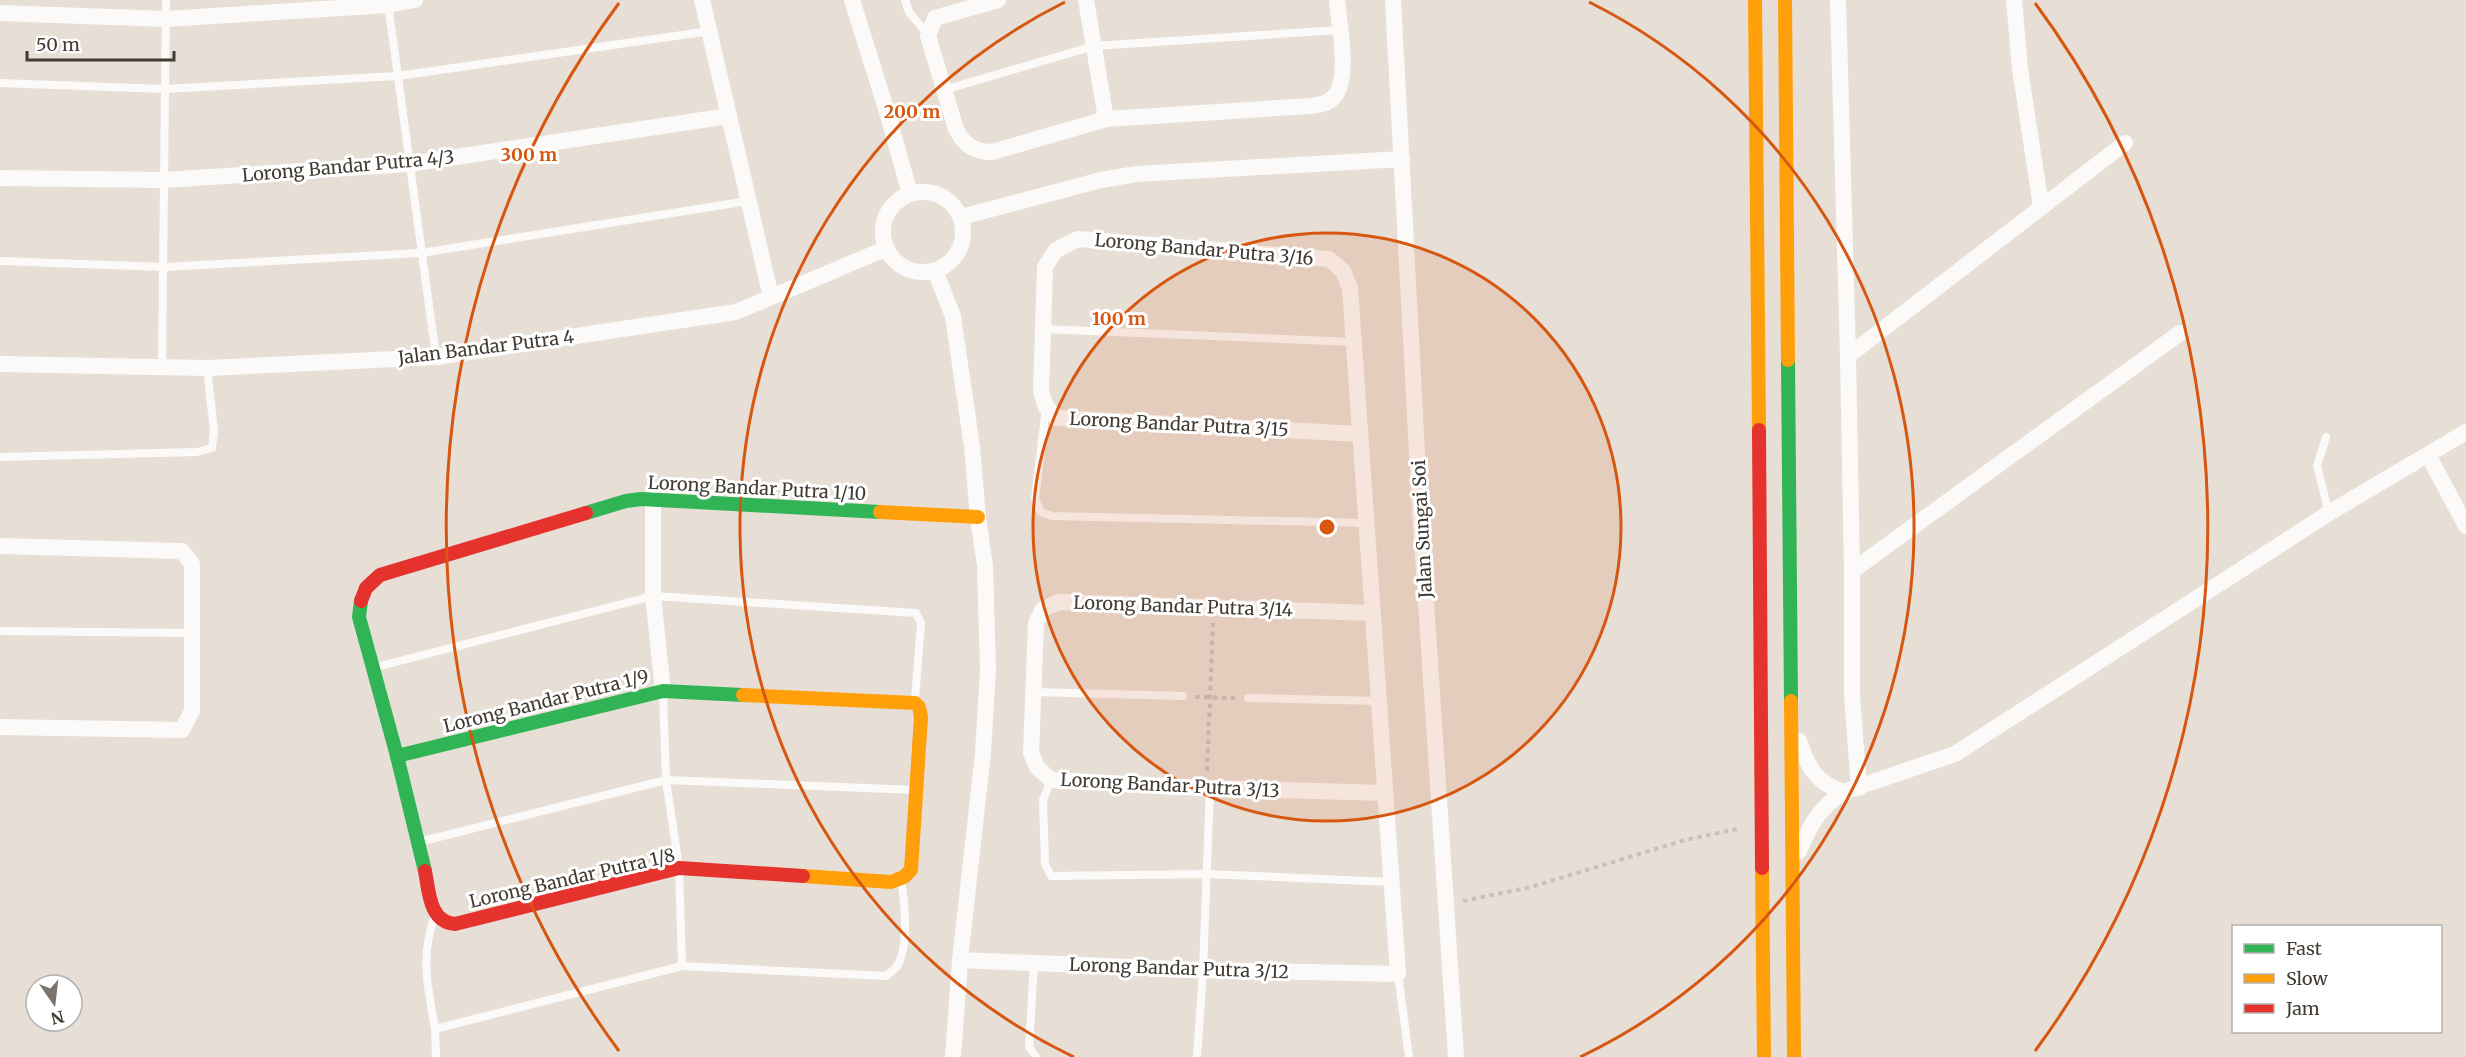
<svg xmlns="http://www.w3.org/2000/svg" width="2466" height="1057" font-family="Merriweather,serif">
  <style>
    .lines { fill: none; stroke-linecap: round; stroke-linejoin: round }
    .path { stroke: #c5c1bd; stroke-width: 4; stroke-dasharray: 4.5 4.5; stroke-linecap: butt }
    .lane { stroke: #fbfaf9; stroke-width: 8 }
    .street { stroke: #fbfaf9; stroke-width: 16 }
    .fast { stroke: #30b455; stroke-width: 14 }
    .slow { stroke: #ff9f0a; stroke-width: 14 }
    .jam { stroke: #e5322d; stroke-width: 14 }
    .ring { fill: none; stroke: #d75610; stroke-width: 3 }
    .labels { text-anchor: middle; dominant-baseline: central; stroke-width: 6; stroke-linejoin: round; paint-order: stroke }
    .street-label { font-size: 18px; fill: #413b34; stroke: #fff }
    .centre { fill: #d75610; stroke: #fff; stroke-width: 3 }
    .ring-label { font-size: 18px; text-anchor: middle; font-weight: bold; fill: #d75610; stroke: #fff; stroke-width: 6; stroke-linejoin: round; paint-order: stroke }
  </style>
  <rect width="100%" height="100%" fill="#e7dfd6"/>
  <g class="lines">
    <g class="path">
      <polyline points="1195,697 1235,698"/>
      <polyline points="1207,771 1213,623"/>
      <polyline points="1463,901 1531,887 1685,840 1737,829"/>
    </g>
    <g class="lane">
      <polyline points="905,0 909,12 928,35"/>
      <polyline points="388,3 436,357"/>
      <polyline points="0,83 165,89 398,76 710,31"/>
      <polyline points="944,90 1094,46 1339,30"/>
      <polyline points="0,261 163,267 421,253 748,201"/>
      <polyline points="1043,329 1354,342"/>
      <polyline points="162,368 166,0"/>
      <polyline points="1046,407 1035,499 1041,512 1052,516 1366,523"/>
      <polyline points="2326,437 2317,466 2329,513"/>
      <polyline points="0,457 197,452 212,448 214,431 207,368"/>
      <polyline points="0,631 192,633"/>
      <polyline points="376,667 653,596 916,613 921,623 915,700"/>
      <polyline points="1033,692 1183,696"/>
      <polyline points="663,694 666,780 679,868 682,966"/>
      <polyline points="1248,698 1379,701"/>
      <polyline points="1051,780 1043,800 1045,864 1051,876 1207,874 1391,882"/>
      <polyline points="419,842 666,780 914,790"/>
      <path d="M434,918C420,960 428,986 435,1029L682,966L886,976C889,973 894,970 897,966C909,947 905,901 901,880"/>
      <polyline points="1034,963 1029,1047 1036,1057"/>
      <polyline points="1398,974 1409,1057"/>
      <polyline points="435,1029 436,1057"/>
      <polyline points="1197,1057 1203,970 1210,788"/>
    </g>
    <g class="street">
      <polyline points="702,0 771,297"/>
      <polyline points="852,0 888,115 910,194"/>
      <path d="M998,0L935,18L928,36L956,129C964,145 974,152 992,152L1106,119L1311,106C1319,105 1327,104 1333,98C1351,81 1339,24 1337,0"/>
      <polyline points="1086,0 1106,119"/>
      <polyline points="1393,0 1421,527 1456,1057"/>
      <polyline points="1838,0 1848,356"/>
      <polyline points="2014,0 2020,69 2041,206"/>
      <polyline points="0,13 166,19 388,5 415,0"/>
      <polyline points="0,178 164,180 409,164 729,116"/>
      <circle cx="923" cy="232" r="40"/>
      <polyline points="961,217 1101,180 1136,174 1402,159"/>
      <polyline points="935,271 953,316 972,447 978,517 985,566 988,669 983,753 960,960 953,1057"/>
      <polyline points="0,364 207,368 436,357 736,312 885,249"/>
      <polyline points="2428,455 2466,526"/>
      <polyline points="653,500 653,596 663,691"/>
      <polyline points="0,546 182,551 192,564 192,711 182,730 0,727"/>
      <polyline points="1852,571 1848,356 2125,143"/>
      <polyline points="1373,613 1059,602 1043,609 1036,623 1031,753 1037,767 1051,780 1206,788 1385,793"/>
      <path d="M1799,741C1808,768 1817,783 1843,792"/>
      <polyline points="1859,788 1852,695 1852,571 2180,333"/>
      <path d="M1799,851C1811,823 1819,809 1843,792L1955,754L2329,513L2466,432"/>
      <polyline points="960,960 1203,970 1398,974 1350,288 1343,271 1329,259 1078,239 1056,250 1045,267 1041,391 1046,407 1057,418 1360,434"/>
    </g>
    <g class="fast">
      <polyline points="1788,360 1791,701"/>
      <polyline points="586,513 626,501 641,499 880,512"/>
      <polyline points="361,601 359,617 397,756 425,871"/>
      <polyline points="397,756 663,691 743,695"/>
    </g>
    <g class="slow">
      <polyline points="1755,0 1759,430"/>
      <polyline points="1785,0 1788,360"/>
      <polyline points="880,512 978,517"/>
      <polyline points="743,695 915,703 919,707 921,717 911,870 904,877 891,882 803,876"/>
      <polyline points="1791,701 1794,1057"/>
      <polyline points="1762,868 1764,1057"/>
    </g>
    <g class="jam">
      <polyline points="1759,430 1762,868"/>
      <polyline points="361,601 366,588 380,575 586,513"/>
      <path d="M425,871C429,891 429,922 455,924L679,868L803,876"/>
    </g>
  </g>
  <circle cx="1327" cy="527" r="294" fill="#d75610" fill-opacity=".12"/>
  <g class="ring">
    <circle cx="1327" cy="527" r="294"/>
    <path d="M1074 1057A587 587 0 0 1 1065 2M1589 2A587 587 0 0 1 1580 1057"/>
    <path d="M619 1051A881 881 0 0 1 619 3M2035 3A881 881 0 0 1 2035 1051"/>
  </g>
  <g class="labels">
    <g class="street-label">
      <text transform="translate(348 166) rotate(-5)">Lorong Bandar Putra 4/3</text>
      <text transform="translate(1204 249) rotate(5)">Lorong Bandar Putra 3/16</text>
      <text transform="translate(486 347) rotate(-7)">Jalan Bandar Putra 4</text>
      <text transform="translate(1179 424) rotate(3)">Lorong Bandar Putra 3/15</text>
      <text transform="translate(757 488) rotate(3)">Lorong Bandar Putra 1/10</text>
      <text transform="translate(1422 529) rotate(-93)">Jalan Sungai Soi</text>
      <text transform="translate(1183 606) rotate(2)">Lorong Bandar Putra 3/14</text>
      <text transform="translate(546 701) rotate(-14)">Lorong Bandar Putra 1/9</text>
      <text transform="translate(1170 785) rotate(3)">Lorong Bandar Putra 3/13</text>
      <text transform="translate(572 878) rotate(-13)">Lorong Bandar Putra 1/8</text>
      <text transform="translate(1179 968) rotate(2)">Lorong Bandar Putra 3/12</text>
    </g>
  </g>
  <circle cx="1327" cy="527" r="9" class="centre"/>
  <g class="ring-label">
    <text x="912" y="118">200 m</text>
    <text x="529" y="161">300 m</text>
    <text x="1119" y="325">100 m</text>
  </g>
  <rect x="2232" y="925" width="210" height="108" fill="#ffffff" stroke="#b3b1ae" stroke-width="1.5"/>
  <rect x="2244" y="944" width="30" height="9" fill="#30b455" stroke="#b3b1ae" stroke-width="1.5"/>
  <text x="2286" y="955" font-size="18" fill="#413b34">Fast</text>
  <rect x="2244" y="974" width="30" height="9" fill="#ff9f0a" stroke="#b3b1ae" stroke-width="1.5"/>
  <text x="2286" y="985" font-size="18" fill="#413b34">Slow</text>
  <rect x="2244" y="1004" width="30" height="9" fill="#e5322d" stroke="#b3b1ae" stroke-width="1.5"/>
  <text x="2286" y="1015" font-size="18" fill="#413b34">Jam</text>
  <g transform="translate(54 1003) rotate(166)"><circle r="28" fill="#ffffff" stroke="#b3b1ae" stroke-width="1.5"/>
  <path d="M0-4.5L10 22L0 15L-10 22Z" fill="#7b746d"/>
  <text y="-9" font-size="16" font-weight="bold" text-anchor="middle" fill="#413b34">N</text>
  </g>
  <path d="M27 51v9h147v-9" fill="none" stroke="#413b34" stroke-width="3"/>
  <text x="36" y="51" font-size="18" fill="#413b34" stroke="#ffffff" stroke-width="4.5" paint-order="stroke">50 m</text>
</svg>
